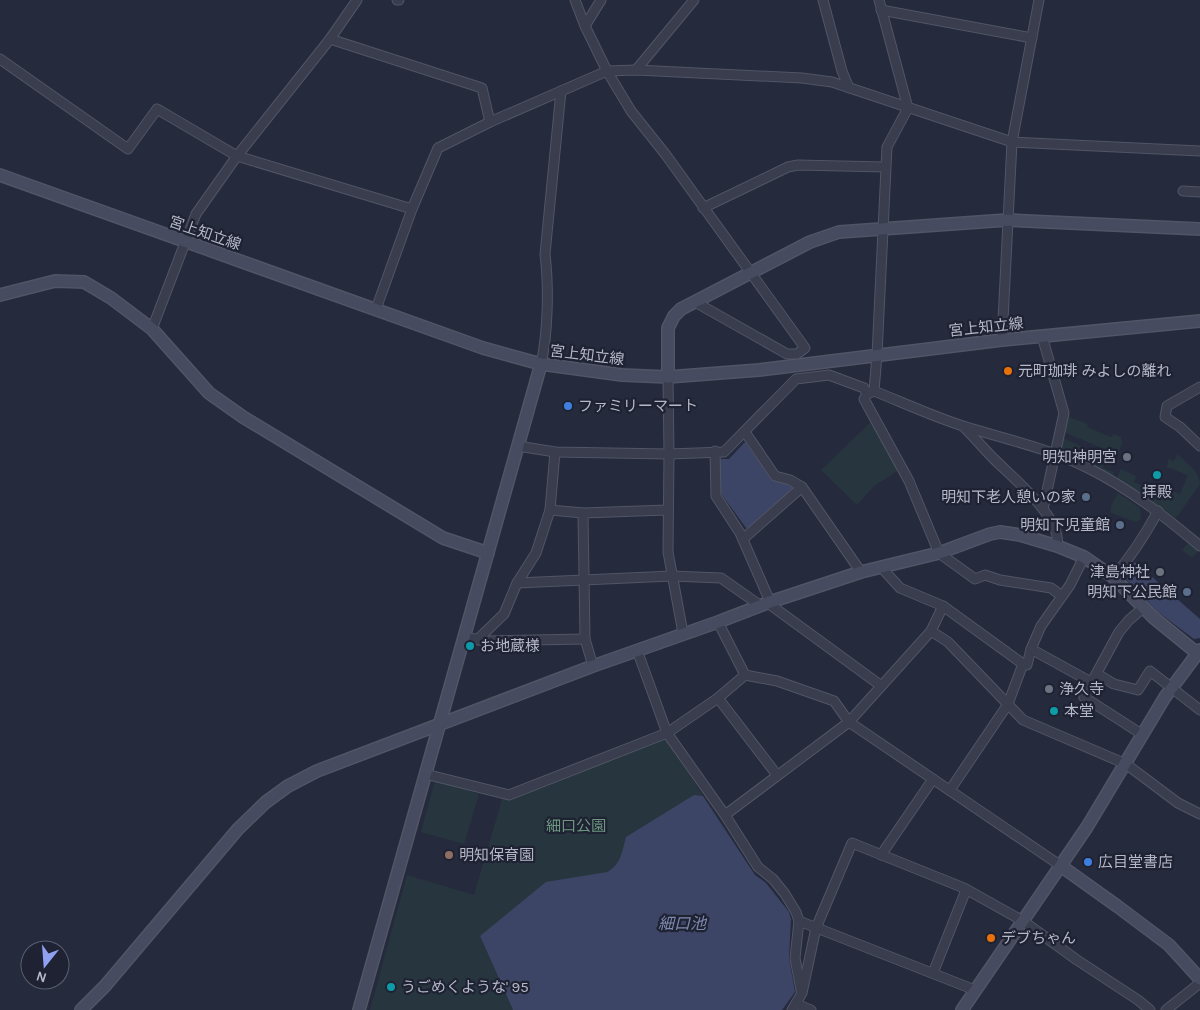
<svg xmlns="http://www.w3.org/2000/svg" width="1200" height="1010" font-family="Karla,'Noto Sans JP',sans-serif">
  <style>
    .green { fill: #27363e }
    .water { fill: #3c4565 }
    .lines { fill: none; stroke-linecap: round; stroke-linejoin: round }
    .street-casing { stroke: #515565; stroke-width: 11 }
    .secondary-casing { stroke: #515565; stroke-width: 14 }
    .street { stroke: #393d4d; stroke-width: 9 }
    .secondary { stroke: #474b60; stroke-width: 11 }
    .food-dot { fill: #e8710a; stroke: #1e2232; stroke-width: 2 }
    .shop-dot { fill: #3f7fe0; stroke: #1e2232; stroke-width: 2 }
    .worship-dot { fill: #6b7280; stroke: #1e2232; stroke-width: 2 }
    .culture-dot { fill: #0f9aa8; stroke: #1e2232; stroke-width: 2 }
    .service-dot { fill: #5c6f8a; stroke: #1e2232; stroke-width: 2 }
    .education-dot { fill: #8d6e63; stroke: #1e2232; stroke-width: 2 }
    .labels { text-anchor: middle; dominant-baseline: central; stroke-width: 4.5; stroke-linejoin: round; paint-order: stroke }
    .street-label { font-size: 15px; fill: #b5b8c8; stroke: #1e2232 }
    .poi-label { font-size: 15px; fill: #b5b8c8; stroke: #1e2232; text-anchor: start }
    .park-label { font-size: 15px; fill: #6d9880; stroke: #1e2232 }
    .water-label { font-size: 16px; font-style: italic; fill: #7e89ae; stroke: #1e2232 }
  </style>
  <rect width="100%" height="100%" fill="#252a3d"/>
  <g class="green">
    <polygon points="1069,417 1088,424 1087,427 1111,437 1114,434 1121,437 1122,443 1118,455 1064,432"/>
    <polygon points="873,420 899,470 874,486 857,505 821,470"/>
    <polygon points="1063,438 1106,458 1103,468 1114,472 1113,475 1058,450"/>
    <path d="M1177,454C1186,462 1200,472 1200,484L1176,518L1117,478L1121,469L1136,476L1134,482L1153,491L1161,487L1180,494L1188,475L1167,467L1168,459L1174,461Z"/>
    <polygon points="1118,493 1140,508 1141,519 1136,522 1111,513 1111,506"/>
    <polygon points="1189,542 1199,550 1192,558 1182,550"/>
    <polygon points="661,739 668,741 703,796 694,795 618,862 614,868 480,936 513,1010 370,1010 407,875 474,895 503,796"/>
    <polygon points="435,780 479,794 464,844 421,832"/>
  </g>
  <g class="water">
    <polygon points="745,442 770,478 796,488 750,527 746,528 720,492 720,459 729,459"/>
    <polygon points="1135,562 1200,619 1200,638 1194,639 1158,612 1127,580 1128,572"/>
    <path d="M694,795L703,796L755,875L766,883L789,912L791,919L789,958L795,992L782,1010H513L480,936L546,882L607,872C621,865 622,851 626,837Z"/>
  </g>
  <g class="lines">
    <defs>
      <g id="street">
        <polyline points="397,0 399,0"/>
        <polyline points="575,0 585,26 607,71 631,111 666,155 805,348 797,354 787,354 695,302"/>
        <polyline points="823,0 842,71 849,88"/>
        <polyline points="881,10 1032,38"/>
        <polyline points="585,26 601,0"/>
        <polyline points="330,39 482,88 490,122"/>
        <polyline points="0,59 128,149 157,109 237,156 412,209"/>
        <polyline points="636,70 694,0"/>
        <polyline points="1183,191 1200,192"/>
        <polyline points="703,208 788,167 798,165 885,167"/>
        <polyline points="376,309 412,209 438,148 490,122 607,71 636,70 802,78 832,82 1012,142 1200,151"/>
        <polyline points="152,329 196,214 237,156 330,39 357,0"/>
        <polyline points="1042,336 1064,413 1043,509"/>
        <polyline points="1002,340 1012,142 1039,0"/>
        <path d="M541,364C548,333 549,287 545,254L561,91"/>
        <polyline points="668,377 669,454 668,552 683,633"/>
        <polyline points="1200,387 1167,406 1165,417 1180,427 1200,446"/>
        <polyline points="874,391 877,355 887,147 908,108 879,0"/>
        <path d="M964,427C974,437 983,448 993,458C1012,477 1063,518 1057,546"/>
        <polyline points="745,432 775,476 790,480 802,487 861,572"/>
        <polyline points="518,446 555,452 669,454 724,452 796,379 829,375 864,388 867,394"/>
        <polyline points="715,451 716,496 740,533 772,606 880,685"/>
        <polyline points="550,510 583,513"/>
        <polyline points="743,539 802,487"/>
        <polyline points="881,567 900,588 943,606 1023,664 1027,665 1031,649 1041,626 1070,585 1084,557"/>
        <path d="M1113,577C1132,556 1145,535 1158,511"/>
        <polyline points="517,583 672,576 721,578 761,606"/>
        <path d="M1062,596L1051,588L1000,580L985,575L975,579L939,553L909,481L864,399L867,394L874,391C904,403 934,417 966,427C1006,439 1050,449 1088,468C1130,489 1164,516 1200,546"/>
        <polyline points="718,622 745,675"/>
        <polyline points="931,631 948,642 1023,720 1126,764 1178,803 1200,814"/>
        <polyline points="464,637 485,641 585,639"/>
        <polyline points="477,640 504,614 517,583 536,553 550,510 555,452"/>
        <polyline points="1031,649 1091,682 1084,697 1143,735"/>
        <polyline points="637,650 667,733 725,815 758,867 773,879 785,894 796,912 799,921 975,990"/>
        <polyline points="593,666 585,639 583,513 667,510"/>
        <polyline points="1097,674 1114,684 1138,690 1150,671 1200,710"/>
        <polyline points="745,675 777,681 834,701 849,722 1061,866"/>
        <polyline points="1094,678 1119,632 1129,620 1143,608"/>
        <polyline points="718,698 777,775"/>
        <polyline points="425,774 509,795 667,733 718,698 745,675"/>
        <polyline points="950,790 1008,704 1023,664"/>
        <polyline points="725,815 849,722 931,631 943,606"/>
        <polyline points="881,855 933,779"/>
        <polyline points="799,921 795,958 801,990"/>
        <polyline points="933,973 966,890"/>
        <polyline points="796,1004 811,1010"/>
        <polyline points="792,1010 802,993 816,928 852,843 964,888 1023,921 1077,960 1138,1000 1150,1010"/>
        <polyline points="1166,1010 1200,983"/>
      </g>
      <g id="secondary">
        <polyline points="0,175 483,348 541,364 622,375 668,377 759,370 1002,340 1200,321"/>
        <polyline points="0,295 55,281 84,282 111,298 152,329 209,393 243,417 443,538 488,553"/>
        <polyline points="668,377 668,328 674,316 681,309 810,242 839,232 1007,220 1200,229"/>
        <polyline points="1061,866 1117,906 1169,945 1200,979"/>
        <polyline points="81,1010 105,986 238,829 266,802 288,786 317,771 593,666 718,622 770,602 861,572 939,553 990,534 1000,532 1020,535 1057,546 1084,557 1113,577 1154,618 1197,653"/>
        <polyline points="359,1010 541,364"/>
        <polyline points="962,1010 1087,827 1165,697 1200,650"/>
      </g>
    </defs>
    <use href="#street" class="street-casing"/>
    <use href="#secondary" class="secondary-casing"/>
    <use href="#street" class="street"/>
    <use href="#secondary" class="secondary"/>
  </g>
  <g class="food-dot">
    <circle cx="1008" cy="371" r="5"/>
    <circle cx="991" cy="938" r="5"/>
  </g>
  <g class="shop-dot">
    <circle cx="568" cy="406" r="5"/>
    <circle cx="1088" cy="862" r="5"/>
  </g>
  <g class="worship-dot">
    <circle cx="1127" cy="457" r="5"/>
    <circle cx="1160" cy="572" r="5"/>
    <circle cx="1049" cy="689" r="5"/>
  </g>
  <g class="culture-dot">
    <circle cx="1157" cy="475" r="5"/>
    <circle cx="470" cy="646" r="5"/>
    <circle cx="1054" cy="711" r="5"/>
    <circle cx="391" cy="987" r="5"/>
  </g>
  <g class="service-dot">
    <circle cx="1086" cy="497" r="5"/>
    <circle cx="1120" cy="525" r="5"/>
    <circle cx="1187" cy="592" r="5"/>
  </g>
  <circle class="education-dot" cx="449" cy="855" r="5"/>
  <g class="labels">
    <g class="street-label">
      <text transform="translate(205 233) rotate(19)">宮上知立線</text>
      <text transform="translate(986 327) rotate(-6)">宮上知立線</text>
      <text transform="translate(587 355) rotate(7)">宮上知立線</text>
    </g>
    <g class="poi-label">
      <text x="1018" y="371">元町珈琲 みよしの離れ</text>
      <text x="578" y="406">ファミリーマート</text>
      <text x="1117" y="457" text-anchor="end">明知神明宮</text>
      <text x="1157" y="492" text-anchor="middle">拝殿</text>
      <text x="1076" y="497" text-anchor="end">明知下老人憩いの家</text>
      <text x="1110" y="525" text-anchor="end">明知下児童館</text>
      <text x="1150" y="572" text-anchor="end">津島神社</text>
      <text x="1177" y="592" text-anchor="end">明知下公民館</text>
      <text x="480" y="646">お地蔵様</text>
      <text x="1059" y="689">浄久寺</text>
      <text x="1064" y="711">本堂</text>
      <text x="459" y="855">明知保育園</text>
      <text x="1098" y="862">広目堂書店</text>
      <text x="1001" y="938">デブちゃん</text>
      <text x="401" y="987">うごめくような' 95</text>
    </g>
    <g class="park-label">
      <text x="576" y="826">細口公園</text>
    </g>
    <g class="water-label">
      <text x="682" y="923">細口池</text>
    </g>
  </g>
  <g transform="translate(45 965) rotate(197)"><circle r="24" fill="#1e2232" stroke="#5a5e6e"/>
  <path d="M0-4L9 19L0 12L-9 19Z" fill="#90a1f2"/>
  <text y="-8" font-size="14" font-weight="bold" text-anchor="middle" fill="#b5b8c8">N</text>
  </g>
</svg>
